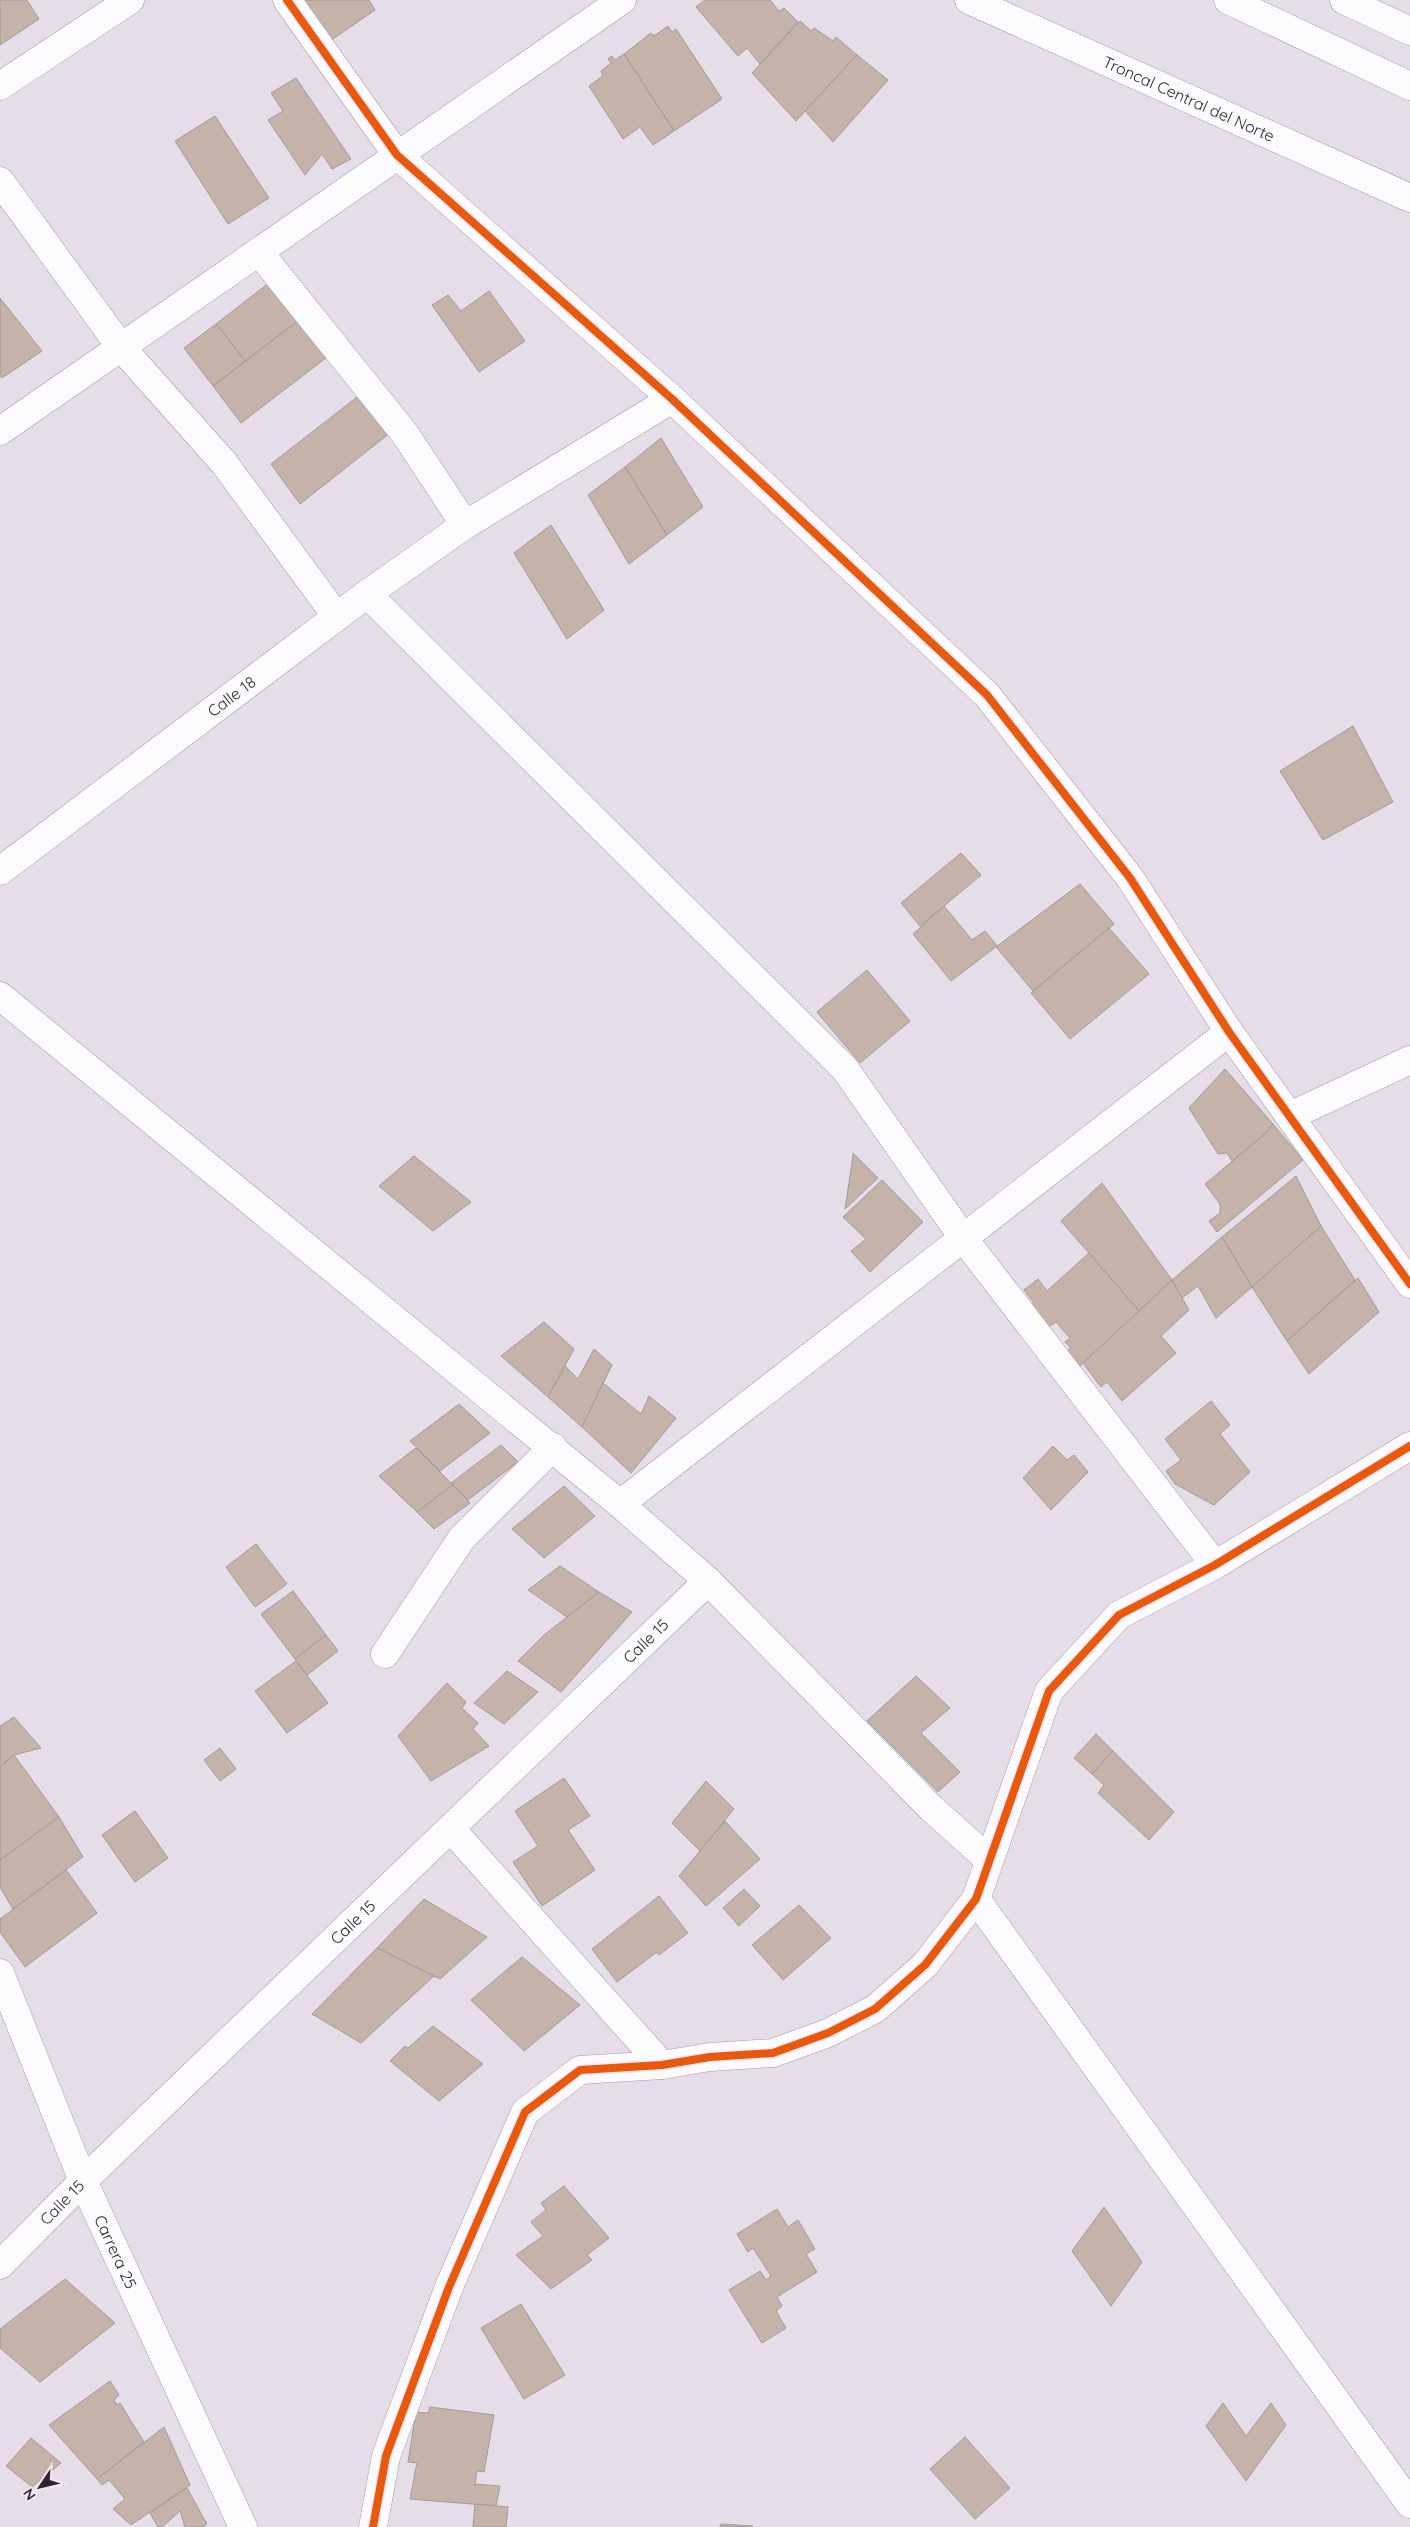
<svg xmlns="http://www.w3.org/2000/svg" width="1410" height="2527" font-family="Quicksand,sans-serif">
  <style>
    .building { fill: #c5b3a9; stroke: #a09a9c }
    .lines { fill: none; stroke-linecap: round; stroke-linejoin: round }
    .street-casing { stroke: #a19da4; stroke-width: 29 }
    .highway-casing { stroke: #a19da4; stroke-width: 29 }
    .street { stroke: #fbfafc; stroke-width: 28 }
    .highway { stroke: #fbfafc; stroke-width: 28 }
    .cycleway-casing { stroke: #f3e7f9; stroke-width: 11 }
    .cycleway { stroke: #e8590c; stroke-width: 8 }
    .labels { text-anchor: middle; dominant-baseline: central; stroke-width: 4.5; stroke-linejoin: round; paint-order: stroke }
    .street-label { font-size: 16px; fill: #2c272e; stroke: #f3e7f9 }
  </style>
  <rect width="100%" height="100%" fill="#e5dee8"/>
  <g class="building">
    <polygon points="0,0 27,0 39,19 0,45"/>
    <polygon points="301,0 369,0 375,10 330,41"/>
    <polygon points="705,0 770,0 779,11 784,8 798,22 760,64 747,48 738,56 696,7"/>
    <polygon points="800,21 811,31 814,28 833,41 836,37 857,55 796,121 752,73"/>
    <polygon points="668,26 672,32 676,29 722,99 674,131 624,54 651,33 654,36"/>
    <polygon points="624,54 674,131 653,145 640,127 623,139 589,86 603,76 601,71 611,63 608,59 612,56 615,60"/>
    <polygon points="857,55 888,80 833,142 805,111"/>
    <polygon points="296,78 351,159 332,169 322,154 305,175 268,120 283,111 271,93"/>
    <polygon points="215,116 269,198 228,224 175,141"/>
    <polygon points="270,282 298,321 245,361 216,324"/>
    <polygon points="489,291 525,341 479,372 432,305 448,295 461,311"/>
    <polygon points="0,298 42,351 2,378 0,376"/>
    <polygon points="298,321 326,358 241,423 213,386"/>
    <polygon points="216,324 245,361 213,386 184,348"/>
    <polygon points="361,394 390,433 300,504 271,464"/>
    <polygon points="661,438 703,507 667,535 625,467"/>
    <polygon points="625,467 667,535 629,564 588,495"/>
    <polygon points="551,525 604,610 567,639 514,553"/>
    <polygon points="1353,726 1393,802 1323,840 1280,771"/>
    <polygon points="961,853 981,875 920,926 901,903"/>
    <polygon points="1080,884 1114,924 1033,991 996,947"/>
    <polygon points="944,906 972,940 985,931 997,946 951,981 913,934"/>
    <polygon points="1109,928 1149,974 1070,1039 1031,993"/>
    <polygon points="867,970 910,1021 860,1063 817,1012"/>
    <polygon points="1225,1069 1273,1124 1266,1133 1232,1161 1227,1153 1218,1154 1189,1108"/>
    <polygon points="1273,1124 1303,1160 1217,1232 1209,1221 1220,1213 1220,1204 1205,1184 1266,1133"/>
    <polygon points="853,1153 878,1178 845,1209 853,1156"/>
    <polygon points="414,1156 471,1202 433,1231 379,1186"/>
    <polygon points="1296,1176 1321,1226 1252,1287 1222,1237"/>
    <polygon points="882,1180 923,1222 870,1272 851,1251 866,1239 843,1217"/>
    <polygon points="1102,1183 1172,1280 1139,1311 1061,1221"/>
    <polygon points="1321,1226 1355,1280 1287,1341 1252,1287"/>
    <polygon points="1222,1237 1252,1287 1216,1318 1198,1286 1182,1298 1172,1280"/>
    <polygon points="1089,1253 1139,1311 1080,1366 1067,1351 1071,1348 1065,1342 1070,1338 1056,1322 1049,1327 1031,1305 1034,1303 1024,1290 1038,1279 1047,1291"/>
    <polygon points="1358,1278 1379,1312 1309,1374 1287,1341"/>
    <polygon points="1172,1280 1189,1310 1161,1336 1176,1353 1122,1401 1107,1382 1101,1387 1083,1363"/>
    <polygon points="544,1322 574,1349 548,1397 501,1356"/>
    <polygon points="594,1349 612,1365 582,1427 548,1397 565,1366 578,1379"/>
    <polygon points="603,1383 641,1414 649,1396 676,1418 631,1473 582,1427"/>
    <polygon points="1211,1401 1230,1425 1220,1434 1250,1472 1214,1505 1175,1484 1166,1471 1181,1460 1165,1439"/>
    <polygon points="459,1404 490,1433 440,1471 410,1441"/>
    <polygon points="501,1445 518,1462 468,1500 451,1483"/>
    <polygon points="1053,1446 1067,1460 1074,1455 1088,1472 1051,1510 1023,1478"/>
    <polygon points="416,1448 453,1485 417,1512 379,1476"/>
    <polygon points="453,1485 470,1503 434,1529 417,1512"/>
    <polygon points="564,1486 595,1516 544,1558 512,1529"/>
    <polygon points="256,1544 287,1584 255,1607 226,1567"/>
    <polygon points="560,1566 599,1592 567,1617 528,1590"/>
    <polygon points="293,1591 326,1635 295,1659 261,1614"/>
    <polygon points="599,1592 632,1612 561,1692 518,1661 544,1635"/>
    <polygon points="326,1635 338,1651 307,1675 295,1659"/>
    <polygon points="296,1661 328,1703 287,1733 255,1691"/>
    <polygon points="507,1671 538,1692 504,1724 474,1703"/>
    <polygon points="916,1676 950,1708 921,1733 960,1772 938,1792 867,1721"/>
    <polygon points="447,1683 466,1702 462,1708 478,1723 473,1729 489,1746 431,1781 398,1736"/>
    <polygon points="14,1717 41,1748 14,1755 0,1767 0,1726"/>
    <polygon points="1096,1734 1113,1751 1092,1774 1074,1758"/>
    <polygon points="220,1748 236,1769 220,1781 204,1760"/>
    <polygon points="1113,1751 1174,1812 1149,1840 1098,1793 1104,1785 1092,1774"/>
    <polygon points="14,1755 59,1817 0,1860 0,1767"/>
    <polygon points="564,1778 590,1816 568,1830 595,1870 542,1906 513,1862 538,1846 515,1811"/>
    <polygon points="706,1781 734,1809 700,1851 672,1823"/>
    <polygon points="135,1811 168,1858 135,1882 102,1835"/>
    <polygon points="59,1817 83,1857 13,1909 0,1887 0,1860"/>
    <polygon points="725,1821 760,1859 706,1906 679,1876"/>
    <polygon points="66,1870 97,1913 25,1967 0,1932 0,1919"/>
    <polygon points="744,1889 760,1906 739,1926 723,1908"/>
    <polygon points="659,1896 688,1933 659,1955 657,1952 617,1982 592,1949"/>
    <polygon points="424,1899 487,1937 440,1979 377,1948"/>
    <polygon points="799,1905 831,1938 783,1980 752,1945"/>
    <polygon points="377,1948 434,1976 361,2043 312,2014"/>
    <polygon points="522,1957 580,2005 524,2051 471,2000"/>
    <polygon points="433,2026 483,2064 439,2101 390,2061 405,2046 408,2048"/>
    <polygon points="564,2186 609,2238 587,2255 592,2260 551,2289 516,2255 543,2236 531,2222 546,2210 541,2203"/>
    <polygon points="1104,2207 1142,2262 1111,2306 1072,2251"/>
    <polygon points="777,2209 788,2227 798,2220 815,2249 806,2254 817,2272 777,2297 782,2306 776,2311 786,2328 762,2343 729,2290 760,2271 766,2280 771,2276 753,2248 748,2252 737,2234"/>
    <polygon points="65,2279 115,2323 40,2382 0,2348 0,2329"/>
    <polygon points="521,2304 565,2375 524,2399 481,2328"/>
    <polygon points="110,2381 119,2395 114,2400 117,2405 120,2403 144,2442 97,2479 49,2425"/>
    <polygon points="1223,2403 1246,2436 1271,2403 1286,2425 1246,2481 1206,2426"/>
    <polygon points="430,2407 494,2415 484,2472 477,2471 475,2484 500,2486 496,2506 410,2499 417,2463 408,2462 416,2412 428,2413"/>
    <polygon points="164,2427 190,2485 131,2525 113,2509 125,2499 109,2480 102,2485 97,2479"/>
    <polygon points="965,2437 1010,2488 975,2519 930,2469"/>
    <polygon points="31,2438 61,2463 32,2487 6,2466"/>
    <polygon points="187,2488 207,2524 203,2527 185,2527 180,2511 162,2527 158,2527 150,2513"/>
    <polygon points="475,2504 508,2507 506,2527 473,2527"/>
    <polygon points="721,2524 753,2526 720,2527"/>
  </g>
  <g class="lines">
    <defs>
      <g id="street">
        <polyline points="287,0 397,155 672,399 987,695 1130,878 1229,1032 1410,1284"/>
        <polyline points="1344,0 1410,31"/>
        <polyline points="0,86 130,0"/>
        <polyline points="0,181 120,346 224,463 337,617"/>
        <polyline points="259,252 405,434 465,525"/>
        <polyline points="0,431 622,0"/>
        <polyline points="367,594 845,1069 964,1239 1215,1565"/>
        <path id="s1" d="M0,871L367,594L465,525L672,399"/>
        <polyline points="0,996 620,1504 708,1581 931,1808 988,1859"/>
        <polyline points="1290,1116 1410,1060"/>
        <polyline points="620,1504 1229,1032"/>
        <polyline points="385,1654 462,1538 553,1447"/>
        <polyline points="451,1829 662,2065"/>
        <polyline points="976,1899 1410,2504"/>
        <path id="s2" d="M0,1973L83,2181L243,2527"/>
        <path id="s3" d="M0,2265L83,2181L708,1581"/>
        <polyline points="373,2527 386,2456 449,2287 525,2112 580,2070 662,2065 710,2057 773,2053 828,2033 875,2009 925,1965 976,1899 1049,1691 1119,1615 1215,1565 1410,1446"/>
      </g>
      <g id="highway">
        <path id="s4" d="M969,0L1410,198"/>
        <polyline points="1228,0 1410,86"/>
      </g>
    </defs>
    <use href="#street" class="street-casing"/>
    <use href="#highway" class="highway-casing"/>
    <use href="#street" class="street"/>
    <use href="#highway" class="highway"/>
    <defs>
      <g id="cycleway">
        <polyline points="287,0 397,155 672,399 987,695 1130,878 1229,1032 1410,1284"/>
        <polyline points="373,2527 386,2456 449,2287 525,2112 580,2070 662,2065 710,2057 773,2053 828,2033 875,2009 925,1965 976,1899 1049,1691 1119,1615 1215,1565 1410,1446"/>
      </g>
    </defs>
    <use href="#cycleway" class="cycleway-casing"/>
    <use href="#cycleway" class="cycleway"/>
  </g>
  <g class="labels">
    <g class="street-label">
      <text stroke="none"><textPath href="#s4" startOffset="241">Troncal Central del Norte</textPath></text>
      <text stroke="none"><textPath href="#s1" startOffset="290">Calle 18</textPath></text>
      <text stroke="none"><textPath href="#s3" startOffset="898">Calle 15</textPath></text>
      <text stroke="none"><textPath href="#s3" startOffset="492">Calle 15</textPath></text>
      <text stroke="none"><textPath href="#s3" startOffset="88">Calle 15</textPath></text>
      <text stroke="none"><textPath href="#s2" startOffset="302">Carrera 25</textPath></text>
    </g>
  </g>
  <g transform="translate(40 2487) rotate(235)" stroke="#f3e7f9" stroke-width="4" paint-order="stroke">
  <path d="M0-4L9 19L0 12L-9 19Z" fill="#2c272e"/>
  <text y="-8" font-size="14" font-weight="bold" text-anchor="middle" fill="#2c272e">N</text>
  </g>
</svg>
